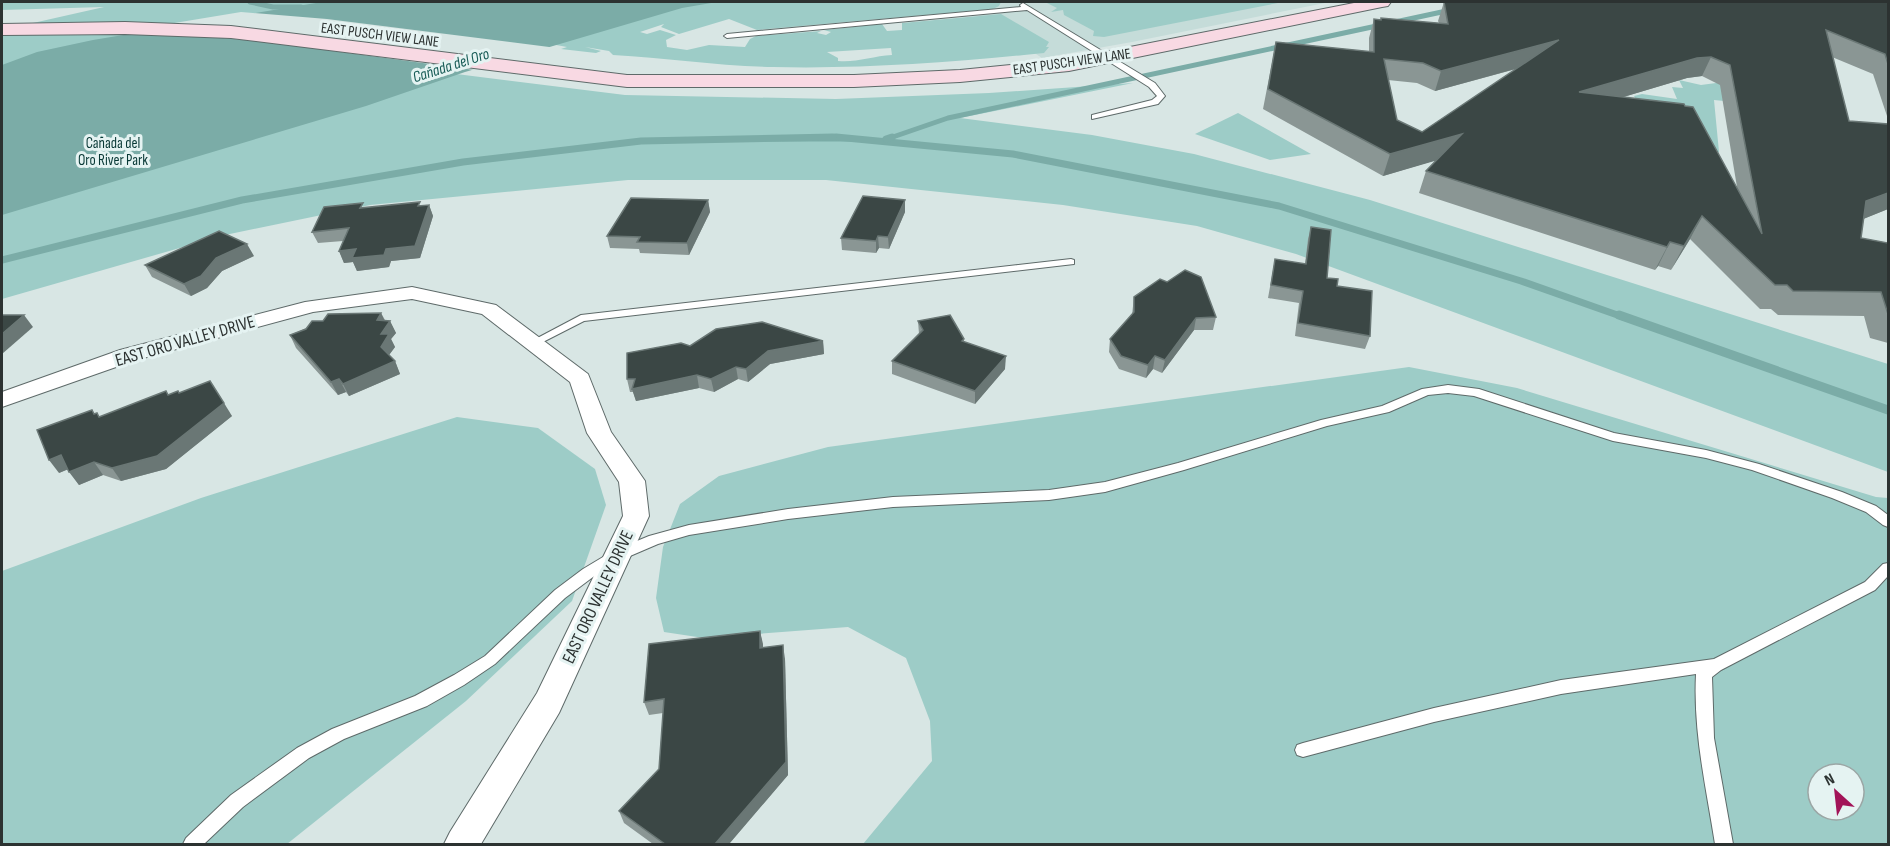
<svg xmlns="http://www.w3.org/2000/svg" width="1890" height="846" font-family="'Sofia Sans Condensed',sans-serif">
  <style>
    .built { fill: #c5dcd9 }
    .green { fill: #9dccc7; fill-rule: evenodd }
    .water { fill: #7baca7 }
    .pier { fill: #d8e6e4 }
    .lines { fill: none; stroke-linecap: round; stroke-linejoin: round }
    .stream-far2 { stroke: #7baca7; stroke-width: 5 }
    .stream-far1 { stroke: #7baca7; stroke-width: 7 }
    .stream { stroke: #7baca7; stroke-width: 9 }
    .service-casing { stroke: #5e6a69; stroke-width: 2 }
    .minor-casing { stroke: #5e6a69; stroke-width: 2 }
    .secondary-casing { stroke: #5e6a69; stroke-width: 2 }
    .service { fill: #fff; fill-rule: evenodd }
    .minor { fill: #fff; fill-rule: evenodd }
    .secondary { fill: #f8d9e3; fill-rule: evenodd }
    .wall { fill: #8a9694; fill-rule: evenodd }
    .shaded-wall { fill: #6a7775 }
    .building { fill: #3b4745; stroke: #6a7775; stroke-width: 1.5; fill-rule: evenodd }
    .labels { text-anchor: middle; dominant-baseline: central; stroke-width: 6; stroke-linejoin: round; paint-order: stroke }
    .far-street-label { font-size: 15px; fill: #2c3231; stroke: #e5f3f2 }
    .far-park-label { font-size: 15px; fill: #093936; stroke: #e5f3f2 }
    .far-water-label { font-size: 16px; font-style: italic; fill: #165a55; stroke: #e5f3f2 }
    .street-label { font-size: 18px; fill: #2c3231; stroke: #e5f3f2 }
  </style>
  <rect width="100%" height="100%" fill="#d8e6e4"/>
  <polygon class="built" points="959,2 1330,2 1132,42 1042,58"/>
  <g class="green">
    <path d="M2,2H1001L999,6L993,9L757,30L729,19L679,34L661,27L664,24L640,32L647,34L660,30L676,35L666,40L667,47L687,50L709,45L745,47L750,39L756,36L821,31L817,33L826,35L831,32L824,30L882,24L887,31L902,30V23L1001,14L1049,42L1046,47H1049L1044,53L1024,55C941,63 857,69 773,67C719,66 666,58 613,55L609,51L585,47L601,51L596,53L561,49L567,47L540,42L345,60L625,95L836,99L989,93L1133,83L960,118L1092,135L1194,154L1370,200L1888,364V472L1296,254L1197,226L1063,205L826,180H628L370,205L225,235L2,299V30L104,7L2,10ZM891,48L892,55C873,56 855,63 838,61V58L827,52Z"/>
    <polygon points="1045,2 1283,2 1104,37 1093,36 1094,31 1064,15 1063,10 1051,12 1057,8"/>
    <polygon points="1799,72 1724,101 1714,100 1719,152 1707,158 1641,108 1634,96 1642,94 1677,99 1672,87 1683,88 1679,80 1701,85"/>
    <polygon points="1238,113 1311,154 1270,160 1195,134"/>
    <path d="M1409,367L1517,388L1876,497L1888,498V844H863L932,761L930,721L906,658L848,627L704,638L664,632L656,598L663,547L680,504L719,476L828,447ZM1818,774H1854V810H1818Z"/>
    <polygon points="457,417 538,428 595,469 606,505 572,601 466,701 287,844 2,844 2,571 201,498"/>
  </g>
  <polygon class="water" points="322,2 717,2 682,8 465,72 366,106 2,215 2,65 37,52 93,40"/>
  <polygon class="pier" points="241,12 327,19 557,48 482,71 267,42 190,35 114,33"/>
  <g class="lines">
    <g class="stream-far2">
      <polyline points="250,2 273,7 301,7"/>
      <polyline points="760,139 860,139"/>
      <polyline points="887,139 948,118 1451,10"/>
    </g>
    <g class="stream-far1">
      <polyline points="836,137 1013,154 1279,206 1521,281 1623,317"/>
      <polyline points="886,139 892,137"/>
      <polyline points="2,260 242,200 463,162 641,141 833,137"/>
    </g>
    <polyline class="stream" points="1619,315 1888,410"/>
    <defs>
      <g id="service">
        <polygon points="1023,3 1155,83 1165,96 1158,104 1092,119 1092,115 1152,100 1157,96 1149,87 1027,10 727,38 724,36 727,34 1021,7 1020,5"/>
        <polygon points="1071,259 1074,260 1074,264 584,321 537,345 533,346 528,343 581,315"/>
        <polygon points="1448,385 1479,389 1614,433 1706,450 1759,464 1842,492 1876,506 1888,515 1888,527 1883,525 1866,512 1832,498 1752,470 1706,458 1613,441 1474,396 1448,393 1428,395 1389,412 1327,426 1184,470 1105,492 1049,500 893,507 788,519 689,535 658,544 623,559 593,577 565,598 495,664 464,685 427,706 344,739 309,758 243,807 204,844 183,844 186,838 231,795 297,748 332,729 415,696 454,675 485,656 555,590 583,569 613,551 649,536 689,525 788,509 893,497 1049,490 1105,482 1178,463 1321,420 1382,406 1422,389"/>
        <path d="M1888,563V576L1875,590L1721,670L1712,677L1714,738L1733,844H1715C1706,787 1693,732 1696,674L1561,694L1434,722L1303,757L1297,755L1295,750L1297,745L1303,743L1434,708L1561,680L1714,659L1865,582L1883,564Z"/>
      </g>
      <polygon id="minor" points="412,287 496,305 588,374 611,432 645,481 649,516 559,713 481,844 444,844 450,832 537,693 623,516 619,482 587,433 570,382 482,314 412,299 313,312 136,360 2,407 2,392 120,350 305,302"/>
      <polygon id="secondary" points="1359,2 1391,2 1388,6 1382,7 1069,71 960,82 854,87 627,87 231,38 125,34 2,35 2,24 125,22 231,26 627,75 854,75 960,70 1069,59"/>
    </defs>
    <use href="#service" class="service-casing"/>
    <use href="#minor" class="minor-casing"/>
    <use href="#secondary" class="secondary-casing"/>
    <use href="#service" class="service"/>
    <use href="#minor" class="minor"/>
    <use href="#secondary" class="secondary"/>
  </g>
  <g class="wall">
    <path d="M1444,2H1888V119L1873,74L1832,57L1849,121L1888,124V209L1863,219L1861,238L1888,243V343L1870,338L1864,316L1778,315L1771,309H1760L1690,239L1671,270L1658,266L1655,270L1419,193L1426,171L1436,160L1383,176L1263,109L1276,42L1369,52V38L1374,19L1439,23L1438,21ZM1516,69L1422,132L1397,120L1388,80L1417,83L1435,91ZM1702,76L1720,85L1737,187L1623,97L1687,78Z"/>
    <polygon points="708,200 710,212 689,255 640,253 639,249 610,248 607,236"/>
    <polygon points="905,200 905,212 889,249 879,248 876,253 842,250 841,238"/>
    <polygon points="429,205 433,216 420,258 391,261 389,267 357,271 353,262 344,263 339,251 343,241 318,243 312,232 365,208"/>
    <polygon points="1311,227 1327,278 1337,286 1370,336 1365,349 1295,336 1299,303 1268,298 1275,259 1305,264 1308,239"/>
    <polygon points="254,256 222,271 207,288 191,296 152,277 145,265"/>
    <polygon points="1134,297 1216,317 1213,330 1194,330 1162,373 1153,369 1146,378 1119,369 1109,352 1110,339 1132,315"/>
    <polygon points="381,313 385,320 390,321 396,333 391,339 395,347 389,355 395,361 400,374 349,396 346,392 338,395 296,348 290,335 323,321"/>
    <polygon points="918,321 964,339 964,342 1005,369 975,404 892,374 892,361 919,334"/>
    <polygon points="823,341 824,354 770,364 748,382 738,379 714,392 699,388 636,401 633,392 630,392 627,379 690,346"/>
    <polygon points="179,393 232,416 166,469 121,481 103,475 79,485 68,469 59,473 95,414 100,417 169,395"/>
    <polygon points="760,631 763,648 785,659 788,775 729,844 653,844 624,823 619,811 659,769 663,713 649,715 644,702"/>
  </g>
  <g class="shaded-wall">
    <polygon points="1559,40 1551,59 1435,91 1441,71"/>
    <polygon points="1711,57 1702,76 1687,78 1570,113 1579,92 1697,58"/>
    <polygon points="1462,134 1455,155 1383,176 1390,154"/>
    <polygon points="1888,193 1888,209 1851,224 1866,201"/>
    <polygon points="708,200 710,212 689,255 687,243"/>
    <polygon points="905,200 905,212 889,249 888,237"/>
    <polygon points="429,205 433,216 420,258 391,261 389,267 357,271 353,262 344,263 339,251 356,249 386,249"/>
    <polygon points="1702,216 1690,239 1671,270 1684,246"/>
    <polygon points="878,236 879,248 876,253 876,241"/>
    <polygon points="1670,242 1658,266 1655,270 1667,247"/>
    <polygon points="247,244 254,256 222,271 207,288 191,296 184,284 216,258"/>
    <polygon points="381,313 387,326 390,321 396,333 391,339 395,347 386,359 381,347 377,320"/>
    <polygon points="24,315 33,327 2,354 2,334"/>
    <polygon points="1196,318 1194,330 1162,373 1165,360"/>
    <polygon points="823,341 824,354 770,364 748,382 746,369 768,351"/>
    <polygon points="1006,356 1005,369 975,404 975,391"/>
    <polygon points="1155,356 1153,369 1146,378 1148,365"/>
    <polygon points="395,361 400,374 349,396 343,384"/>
    <polygon points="736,367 738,379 714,392 711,379"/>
    <polygon points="697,375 699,388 636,401 632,389"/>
    <polygon points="339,379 346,392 338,395 331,382"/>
    <polygon points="224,403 232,416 166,469 121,481 112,468"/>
    <polygon points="61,455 71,468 59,473 49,460"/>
    <polygon points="94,462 103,475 79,485 69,472"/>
    <polygon points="760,631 763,644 763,661 760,648"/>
    <polygon points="783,645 785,659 788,775 729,844 715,844"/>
  </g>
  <g class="building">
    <path d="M1444,2H1888V64L1885,54L1826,30L1849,121L1888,124V193L1866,201L1861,238L1888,243V314L1881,292L1793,291L1787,285H1775L1702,216L1684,246L1670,242L1667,247L1426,171L1462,134L1390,154L1268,89L1276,42L1374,52V19L1381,20V18L1448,24ZM1559,40L1422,132L1397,120L1384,59L1423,63L1441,71ZM1711,57L1730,65L1762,234L1693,107L1685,106L1684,104L1579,92L1697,58Z"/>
    <polygon points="863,196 905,200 888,237 878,236 876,241 841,238"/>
    <polygon points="631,198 708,200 687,243 637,242 640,237 607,236"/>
    <polygon points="420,202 418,206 429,205 415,246 386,249 384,255 352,258 356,249 339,251 349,228 312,232 324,207 363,203 360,208"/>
    <polygon points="1311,227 1331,230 1327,278 1338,279 1337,286 1372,291 1370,336 1298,323 1303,291 1271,285 1275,259 1306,264"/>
    <polygon points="219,231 247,244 216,258 201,276 184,284 145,265"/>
    <polygon points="1185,270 1201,277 1216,317 1196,318 1165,360 1155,356 1148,365 1121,356 1110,339 1134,312 1134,297 1160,279 1167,282"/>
    <polygon points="381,313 377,320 390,321 381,334 389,334 381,347 395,361 343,384 339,379 331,382 290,335 306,329 312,321 323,321 328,314"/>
    <polygon points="2,315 24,315 2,334"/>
    <polygon points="950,315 964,339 962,341 1006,356 975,391 892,361 923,330 918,321"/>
    <polygon points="762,322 823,341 768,351 746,369 736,367 711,379 697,375 632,389 635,379 627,379 627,353 681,343 690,346 716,329"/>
    <polygon points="210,381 224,403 157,456 112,468 94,462 69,472 61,455 49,460 37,430 92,410 94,414 97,413 99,417 166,391 168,395 178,391 179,393"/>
    <polygon points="760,631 760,648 783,645 786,762 715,844 665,844 619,811 659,769 664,699 644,702 649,644"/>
  </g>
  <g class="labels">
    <g class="far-street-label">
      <text transform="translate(380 35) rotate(7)">EAST PUSCH VIEW LANE</text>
      <text transform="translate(1072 62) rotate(-8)">EAST PUSCH VIEW LANE</text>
    </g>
    <g class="far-park-label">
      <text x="113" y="143">Cañada del<tspan x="113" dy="17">Oro River Park</tspan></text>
    </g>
    <g class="far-water-label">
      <text transform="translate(451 66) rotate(-18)">Cañada del Oro</text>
    </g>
    <g class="street-label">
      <text transform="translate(185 341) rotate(-16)">EAST ORO VALLEY DRIVE</text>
      <text transform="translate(598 597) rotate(-65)">EAST ORO VALLEY DRIVE</text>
    </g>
  </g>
  <rect width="1890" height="846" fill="none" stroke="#2c3231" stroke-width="6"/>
  <g transform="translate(1836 792) rotate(333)"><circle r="28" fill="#e5f3f2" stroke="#9ba6a5" stroke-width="1.5"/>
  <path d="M0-4.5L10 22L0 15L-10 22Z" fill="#a21358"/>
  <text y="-9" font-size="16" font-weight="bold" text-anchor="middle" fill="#2c3231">N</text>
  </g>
</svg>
